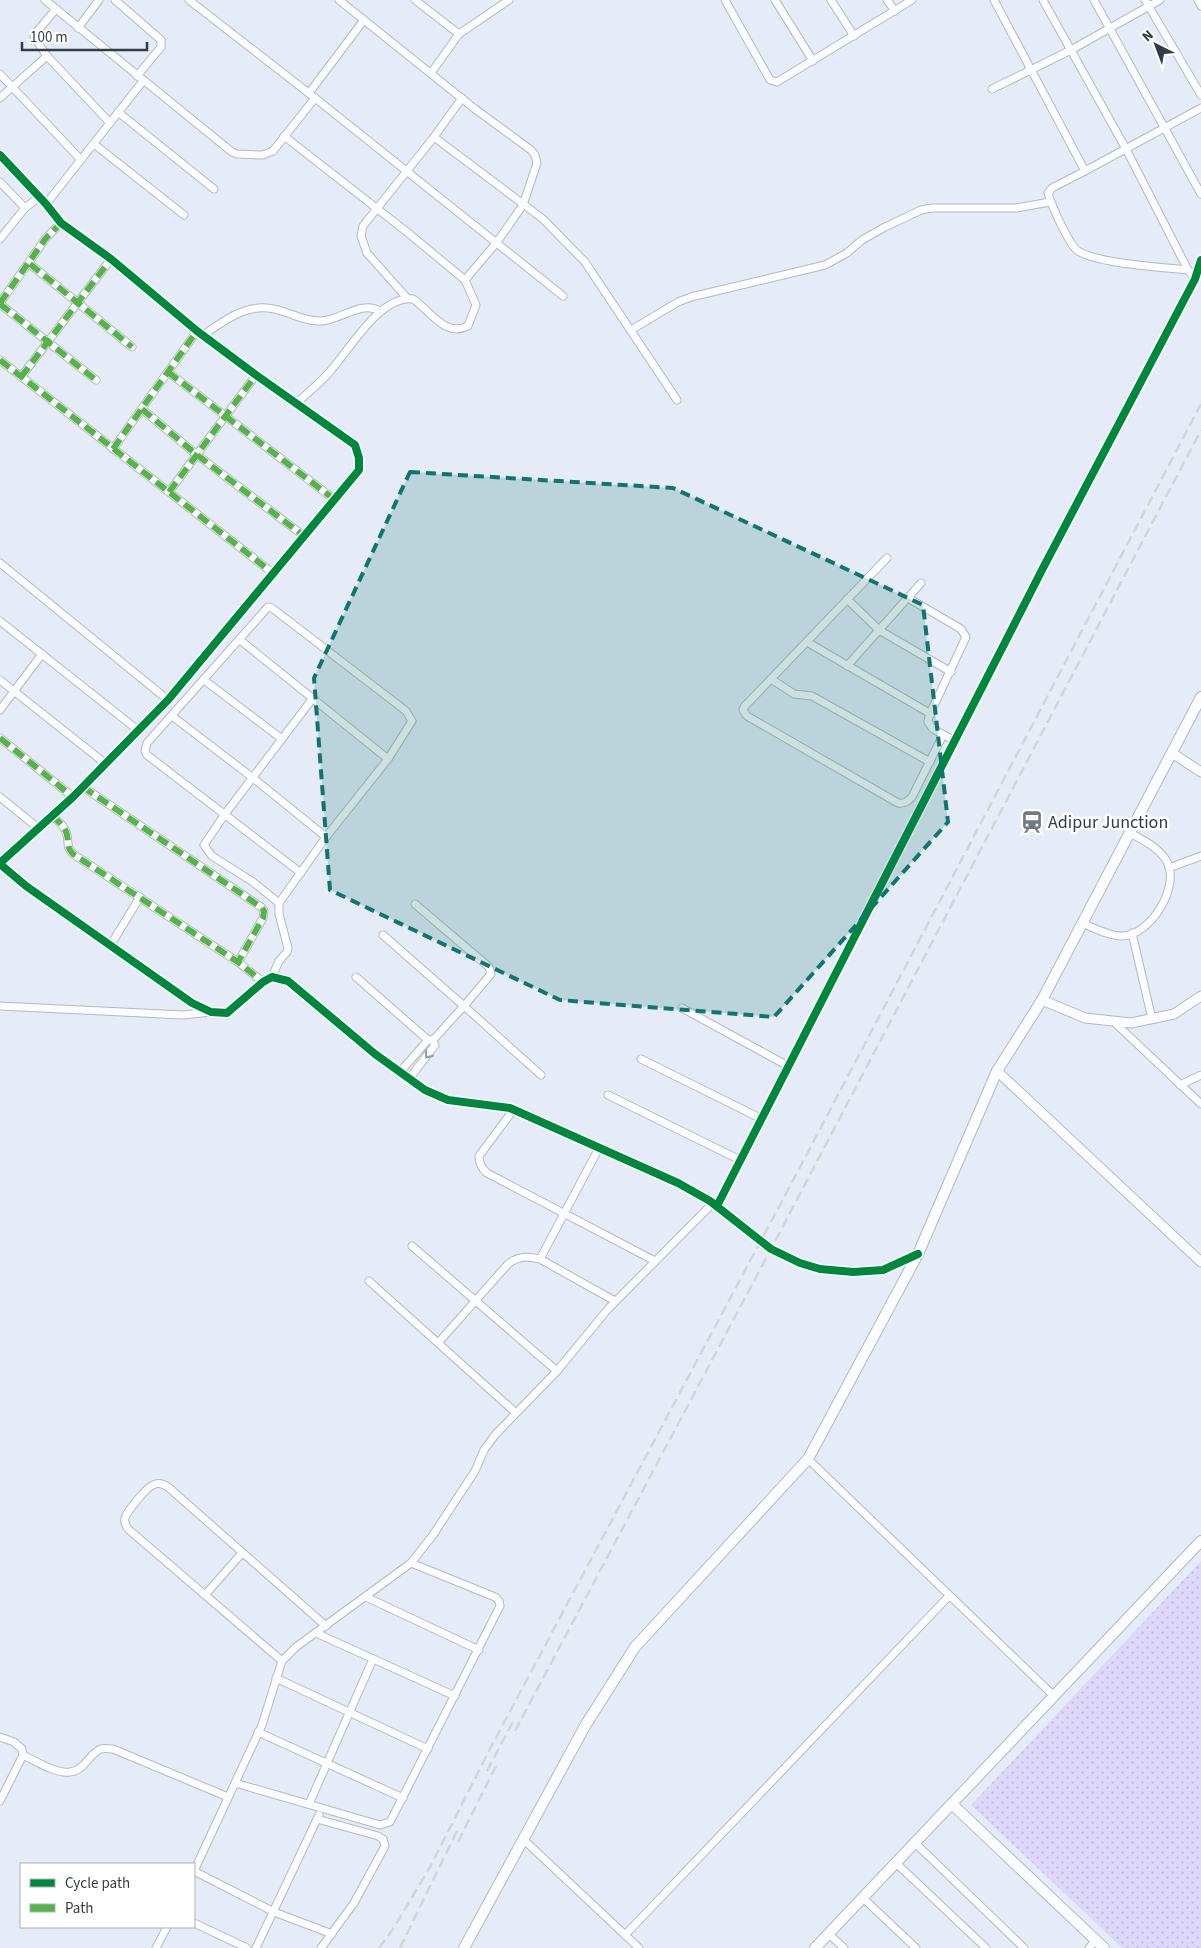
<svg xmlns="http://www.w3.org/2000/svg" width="1201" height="1948" font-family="'Source Sans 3',sans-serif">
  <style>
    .grass { fill: url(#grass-dots) }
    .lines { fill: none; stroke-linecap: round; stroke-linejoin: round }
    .minor-casing { stroke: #b4b9c2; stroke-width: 9 }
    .tertiary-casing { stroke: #b4b9c2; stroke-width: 11 }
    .secondary-casing { stroke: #b4b9c2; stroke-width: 12 }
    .minor { stroke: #fbfcfe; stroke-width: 7 }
    .tertiary { stroke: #fbfcfe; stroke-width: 9 }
    .secondary { stroke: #fbfcfe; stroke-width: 10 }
    .rail { stroke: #d3d5d8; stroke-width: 2.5; stroke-dasharray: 10 5; stroke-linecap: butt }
    .quiet { stroke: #56b347; stroke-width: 6; stroke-dasharray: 12 6; stroke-linecap: butt }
    .cycleway-casing { stroke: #fff; stroke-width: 11 }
    .cycleway { stroke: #00873e; stroke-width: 8 }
    .oneway { stroke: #989ca1 }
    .marked { fill: #0f766e; fill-opacity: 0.2; stroke: #0f766e; stroke-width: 4; stroke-dasharray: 10 6; stroke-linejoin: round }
    .labels { text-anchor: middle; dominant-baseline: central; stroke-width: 5; stroke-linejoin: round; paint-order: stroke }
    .poi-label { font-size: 18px; fill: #353b44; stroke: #fff; text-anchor: start }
  </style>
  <defs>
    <pattern id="grass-dots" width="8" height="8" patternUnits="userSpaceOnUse" patternTransform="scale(1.25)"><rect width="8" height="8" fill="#ddd8f9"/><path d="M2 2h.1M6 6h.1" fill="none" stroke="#bebad7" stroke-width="1.8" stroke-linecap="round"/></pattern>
  </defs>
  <rect width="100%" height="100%" fill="#e6ecf7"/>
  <polygon class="grass" points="1201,1561 1201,1948 1122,1948 971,1805"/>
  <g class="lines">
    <defs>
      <g id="minor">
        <polyline points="45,0 232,152 237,154 263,155 273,151 315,98"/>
        <polyline points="115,0 161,40 161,47 137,76"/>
        <polyline points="189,0 315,98 563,296"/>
        <polyline points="415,0 459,34 431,73"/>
        <polyline points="725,0 770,80 777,82 912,0"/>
        <polyline points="775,0 813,61"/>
        <polyline points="831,0 854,36"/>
        <polyline points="887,0 895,11"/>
        <polyline points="994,0 1085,171 1201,108"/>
        <polyline points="1043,0 1126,149 1188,270 1195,279"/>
        <polyline points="1094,0 1201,194"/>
        <polyline points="1145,0 1201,95"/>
        <polyline points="1198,0 1201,6"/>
        <polyline points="78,28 99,0"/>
        <polyline points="459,34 509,0"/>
        <polyline points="47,56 34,37 35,34 56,9"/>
        <polyline points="0,74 81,160"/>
        <polyline points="992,89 1071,50 1160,0"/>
        <polyline points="309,93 364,20"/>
        <polyline points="0,98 47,56 110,123"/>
        <polyline points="118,112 214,189"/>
        <polyline points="284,136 407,232 465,280 497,242 523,205 537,163 535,155 531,150 475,109 339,0"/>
        <polyline points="434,137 462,98"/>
        <polyline points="94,144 184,215"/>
        <polyline points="0,155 46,204 61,223 111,259 197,331 256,375 355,445 359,458 359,470 168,700 73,797 0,863"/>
        <path d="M1085,171L1052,188L1048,193C1051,204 1069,245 1078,251C1099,264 1162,267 1188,270"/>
        <polyline points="0,182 25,208"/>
        <polyline points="46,204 143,81"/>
        <polyline points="0,239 25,208 38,198"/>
        <polyline points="30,264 132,347"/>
        <polyline points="407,298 367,253 361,236 363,226 434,137 543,219 585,262 677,400"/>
        <polyline points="0,303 46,238 61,223"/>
        <polyline points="0,304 96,380"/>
        <polyline points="631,330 678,302 691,297 825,265 847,253 862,240 885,227 921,210 932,208 1016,208 1050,202"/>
        <path d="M203,335C220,324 237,310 258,308C280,305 299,322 321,321C341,320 361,300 380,311"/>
        <polyline points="0,360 274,574"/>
        <polyline points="168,372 335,500"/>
        <polyline points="21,377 111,259"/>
        <path d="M296,404C308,392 322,382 332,369C351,347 381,295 413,299C430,310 445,338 468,326L476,305L465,280"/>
        <polyline points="142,409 197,455 304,536"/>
        <polyline points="113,449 197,331"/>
        <polyline points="169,492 256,375"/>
        <path d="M887,558L744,707L743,710L747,716L898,803C905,804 908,801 912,797L943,735"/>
        <polyline points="0,563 168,700"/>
        <polyline points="908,598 961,629 966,637 929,716 928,722 933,729 955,741"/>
        <polyline points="847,599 879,630 951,672"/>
        <polyline points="0,621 139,731"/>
        <polyline points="240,640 388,759"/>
        <polyline points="807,642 931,714"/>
        <polyline points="847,666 921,583"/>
        <polyline points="771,679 794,694 812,696 930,762"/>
        <polyline points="0,680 106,764"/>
        <polyline points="204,680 282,739"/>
        <polyline points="0,710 42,654"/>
        <polyline points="172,716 253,778 326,837"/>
        <polyline points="0,738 73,797"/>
        <polyline points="83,787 261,907 264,911 263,918 238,962"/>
        <polyline points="0,797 38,828"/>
        <path d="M52,816C58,821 65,826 67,835C69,844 66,846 73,854L238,962L263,982"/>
        <polyline points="0,864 26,886 192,1003 211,1012 227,1013 263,982 272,977 288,981 375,1054 425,1090 448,1100 510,1108 678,1183 710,1201 771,1249 800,1263 820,1269 853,1272 883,1270 918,1254"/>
        <polyline points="1169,868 1201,856"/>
        <polyline points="279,903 253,882 212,856 204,845 225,814 313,698"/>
        <polyline points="415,904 489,967 491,974 464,1006 541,1075"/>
        <path d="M1082,923C1094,928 1109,936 1122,936C1151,936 1182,884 1166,860C1158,847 1143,840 1130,833"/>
        <polyline points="1132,933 1152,1019"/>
        <polyline points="383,935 464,1006 433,1040"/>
        <polyline points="110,946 140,897"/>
        <polyline points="272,977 279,961 287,952 288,948 279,914 279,903 326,837 388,759 412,721 406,711 272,608 268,607 147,743 145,751 147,755 301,873"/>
        <polyline points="356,977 428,1040"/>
        <polyline points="0,1006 183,1015 211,1012"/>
        <polyline points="682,1008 788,1066"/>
        <polyline points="1113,1021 1201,1104"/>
        <polyline points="641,1059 762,1119"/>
        <polyline points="400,1072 428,1040 433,1040 435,1045 409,1079"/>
        <polyline points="1180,1085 1201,1075"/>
        <polyline points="608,1095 740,1160"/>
        <path d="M514,1109L479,1156C479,1163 481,1168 487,1173L655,1261"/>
        <polyline points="717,1206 1043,568 1195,279 1201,260"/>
        <polyline points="412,1246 557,1371"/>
        <polyline points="540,1259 615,1301"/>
        <polyline points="369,1281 516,1413"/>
        <path d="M438,1343L508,1264C518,1256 528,1256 540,1259L599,1148"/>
        <polyline points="808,1459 1054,1696"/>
        <polyline points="205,1595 242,1553"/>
        <polyline points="366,1597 479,1650"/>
        <polyline points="316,1633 455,1696"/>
        <path d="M282,1661L128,1529C126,1526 124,1522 125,1518C127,1511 147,1487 153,1485C159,1482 163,1484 168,1487L326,1626"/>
        <polyline points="276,1678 428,1749"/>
        <polyline points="258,1732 403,1798"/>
        <polyline points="0,1737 14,1742 22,1749 23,1755 0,1801"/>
        <path d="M23,1755C36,1761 55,1774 70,1772C85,1771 89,1753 101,1749C105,1748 109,1749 113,1749L228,1797"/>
        <polyline points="235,1783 380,1825 390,1822 500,1606 499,1601 495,1597 411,1563"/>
        <polyline points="309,1804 373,1659"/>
        <polyline points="317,1819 378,1836 383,1839 385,1846 354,1903 321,1948"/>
        <polyline points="523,1839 639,1948"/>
        <polyline points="915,1843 1024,1948"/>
        <polyline points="896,1863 986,1948"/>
        <polyline points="194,1871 262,1725 282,1661 296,1647 411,1563 433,1535 475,1471 484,1450 495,1435 557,1371 608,1309 713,1203"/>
        <polyline points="194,1871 274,1912 332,1934"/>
        <polyline points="863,1898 916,1948"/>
        <polyline points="194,1923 247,1948"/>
        <polyline points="829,1934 844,1948"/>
        <polyline points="625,1935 949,1596"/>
        <polyline points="156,1948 167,1927"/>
        <polyline points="256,1948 319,1815"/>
        <polyline points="1089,1948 1096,1940"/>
      </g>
      <g id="tertiary">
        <polyline points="1172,753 1201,772"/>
        <polyline points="1042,1000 1085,1018 1131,1023 1174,1014 1201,996"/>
        <polyline points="997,1071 1201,1262"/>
      </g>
      <g id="secondary">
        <polyline points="952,1804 1104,1948"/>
        <polyline points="464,1948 585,1726 635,1647 808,1459 918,1254 997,1071 1042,1000 1201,697"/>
        <polyline points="815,1948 1201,1541"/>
      </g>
    </defs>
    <use href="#minor" class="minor-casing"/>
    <use href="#tertiary" class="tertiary-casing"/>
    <use href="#secondary" class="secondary-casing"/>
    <use href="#minor" class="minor"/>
    <use href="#tertiary" class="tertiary"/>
    <use href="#secondary" class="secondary"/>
    <g class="rail">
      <polyline points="515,1731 771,1249 1201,430"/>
      <polyline points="487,1771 514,1720"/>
      <polyline points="458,1842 496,1766"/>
      <polyline points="379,1948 393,1929 430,1867 491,1747 798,1171 1201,404"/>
      <polyline points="400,1948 457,1831"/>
    </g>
    <g class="quiet">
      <polyline points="30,264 132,347"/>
      <polyline points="0,303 46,238 61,223"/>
      <polyline points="0,304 96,380"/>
      <polyline points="0,360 274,574"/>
      <polyline points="168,372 335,500"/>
      <polyline points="21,377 111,259"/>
      <polyline points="142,409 197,455 304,536"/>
      <polyline points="113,449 197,331"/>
      <polyline points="169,492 256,375"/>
      <polyline points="0,738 73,797"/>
      <polyline points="83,787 261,907 264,911 263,918 238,962"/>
      <path d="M52,816C58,821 65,826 67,835C69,844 66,846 73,854L238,962L263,982"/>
    </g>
    <defs>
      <g id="cycleway">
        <polyline points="0,155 46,204 61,223 111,259 197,331 256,375 355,445 359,458 359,470 168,700 73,797 0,863"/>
        <polyline points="0,864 26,886 192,1003 211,1012 227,1013 263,982 272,977 288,981 375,1054 425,1090 448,1100 510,1108 678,1183 710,1201 771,1249 800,1263 820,1269 853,1272 883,1270 918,1254"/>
        <polyline points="717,1206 1043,568 1195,279 1201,260"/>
      </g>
    </defs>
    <use href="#cycleway" class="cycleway-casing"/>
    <use href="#cycleway" class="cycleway"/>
  </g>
  <defs><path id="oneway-chevron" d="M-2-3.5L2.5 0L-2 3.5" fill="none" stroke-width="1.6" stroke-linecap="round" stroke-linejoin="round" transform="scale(1.25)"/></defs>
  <use class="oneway" href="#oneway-chevron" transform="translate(428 1055) rotate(128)"/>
  <path class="marked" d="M410,472L673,488L923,605L948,822L774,1017L560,1000L330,890L314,678Z"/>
  <defs>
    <symbol id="station-bare" viewBox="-9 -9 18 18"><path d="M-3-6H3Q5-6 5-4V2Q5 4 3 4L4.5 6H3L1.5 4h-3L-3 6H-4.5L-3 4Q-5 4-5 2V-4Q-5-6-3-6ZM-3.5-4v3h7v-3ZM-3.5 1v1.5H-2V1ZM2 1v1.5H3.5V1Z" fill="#737983" stroke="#fff" stroke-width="2.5" paint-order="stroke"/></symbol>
  </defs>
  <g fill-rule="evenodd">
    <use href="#station-bare" x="1016" y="806" width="32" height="32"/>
  </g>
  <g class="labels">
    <g class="poi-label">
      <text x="1048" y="822">Adipur Junction</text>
    </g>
  </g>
  <rect x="20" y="1863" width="175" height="65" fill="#ffffff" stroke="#aeb1b4"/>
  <rect x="30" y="1879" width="25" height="8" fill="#00873e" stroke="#aeb1b4"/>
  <text x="65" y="1888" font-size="15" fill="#353b44">Cycle path</text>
  <rect x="30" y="1904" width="25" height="8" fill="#56b347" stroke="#aeb1b4"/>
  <text x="65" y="1913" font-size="15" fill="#353b44">Path</text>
  <g transform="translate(1156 45) rotate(318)" stroke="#ffffff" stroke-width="4" paint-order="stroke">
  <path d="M0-4L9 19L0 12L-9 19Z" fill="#353b44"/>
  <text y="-8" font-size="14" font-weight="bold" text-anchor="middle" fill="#353b44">N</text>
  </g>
  <path d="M22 42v8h125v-8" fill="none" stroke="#353b44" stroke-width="2.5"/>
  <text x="30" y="42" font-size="15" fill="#353b44" stroke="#ffffff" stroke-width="4" paint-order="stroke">100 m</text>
</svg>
